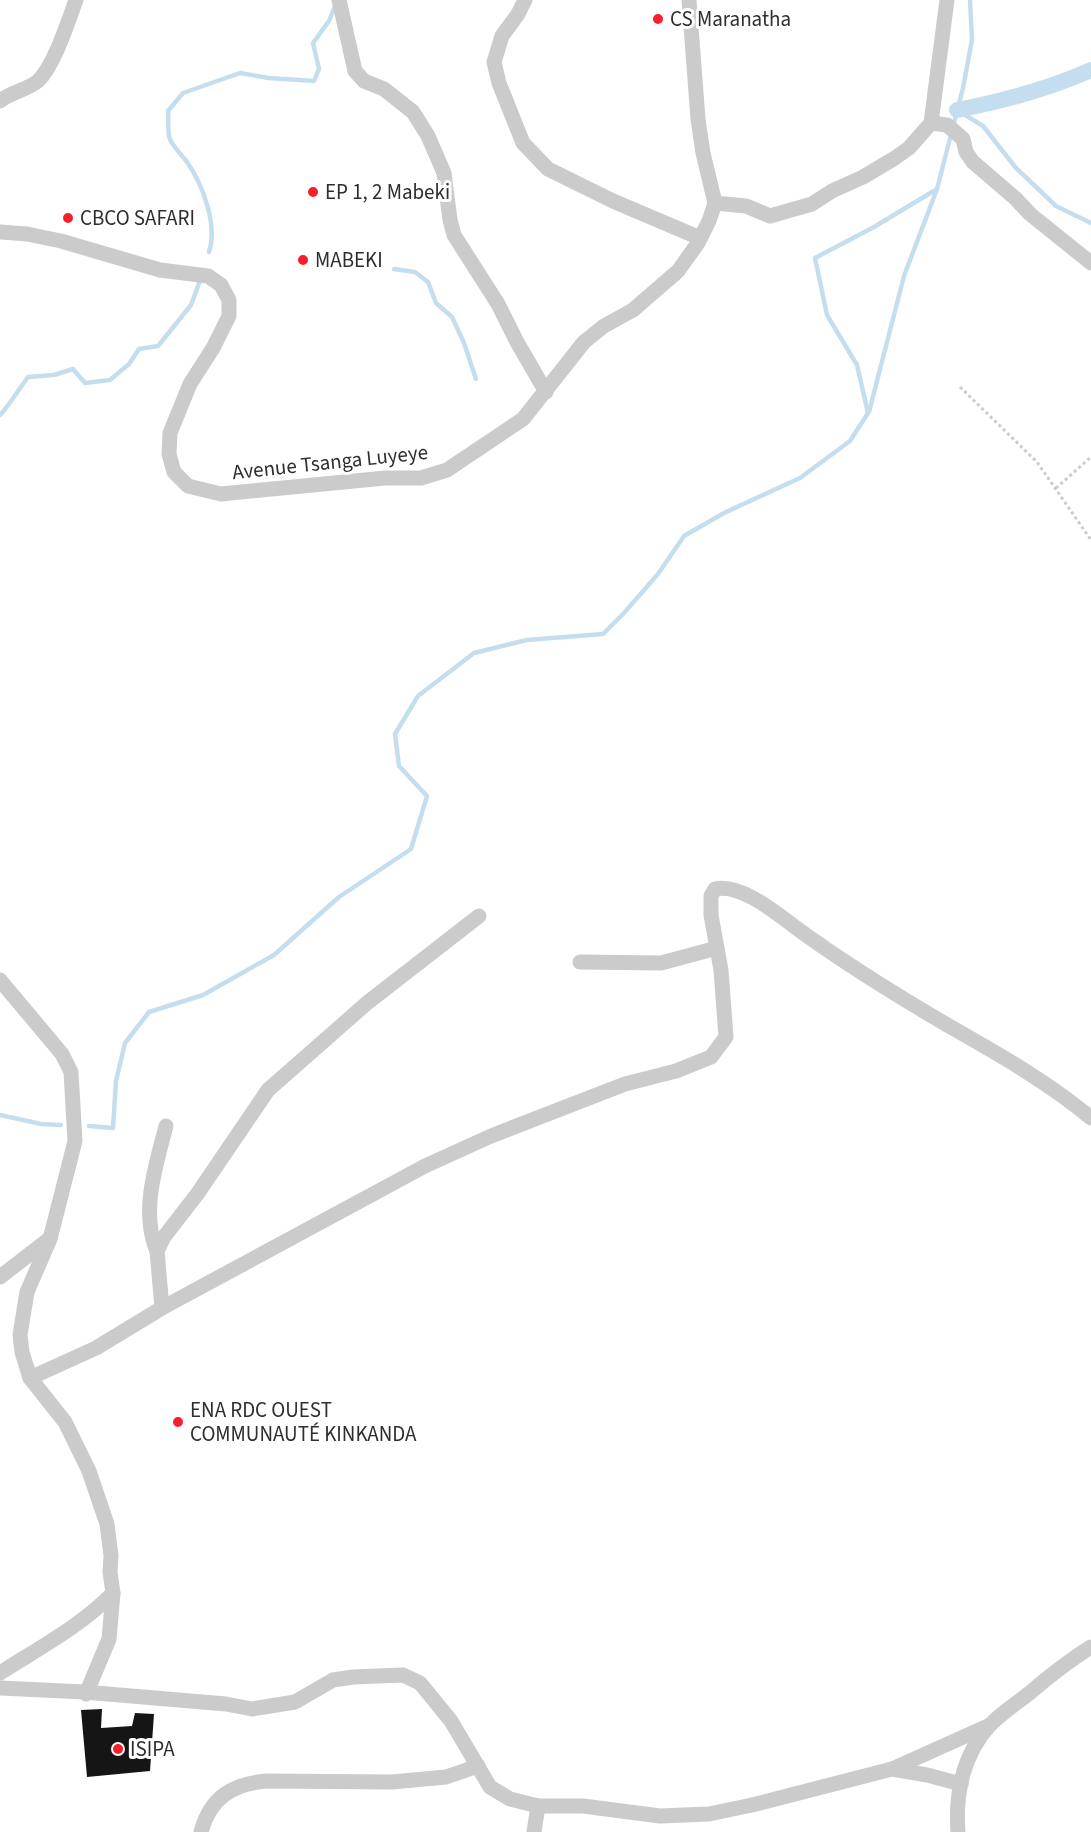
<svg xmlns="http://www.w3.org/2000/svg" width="1091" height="1832" font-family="'Source Sans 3',sans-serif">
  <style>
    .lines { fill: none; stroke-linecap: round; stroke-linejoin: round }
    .stream { stroke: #c5deef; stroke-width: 4.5 }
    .canal { stroke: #c5deef; stroke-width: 16 }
    .building { fill: #151515 }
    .path { stroke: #cbcbcb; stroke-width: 3; stroke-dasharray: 3 3; stroke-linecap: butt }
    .street { stroke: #cbcbcb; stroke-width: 15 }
    .poi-dot { fill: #f61f2b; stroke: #fff; stroke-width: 2 }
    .labels { text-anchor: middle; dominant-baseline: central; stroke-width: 6; stroke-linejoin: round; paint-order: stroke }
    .poi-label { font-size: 21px; fill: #2e2e2e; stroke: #fff; text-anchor: start }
    .street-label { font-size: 21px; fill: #2e2e2e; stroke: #fff }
  </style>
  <rect width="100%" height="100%" fill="#fff"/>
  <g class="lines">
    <g class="stream">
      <polyline points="957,110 983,126 1016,168 1056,206 1091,223"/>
      <path d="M209,252C218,226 203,185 187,162C182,155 173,147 170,139C167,132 169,119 168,111L183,93L240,73L269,78L314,81L319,69L313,43L329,21L335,6"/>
      <polyline points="394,269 415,272 428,282 436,303 452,317 464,343 476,379"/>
      <polyline points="869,412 904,276 937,189"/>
      <path d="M0,415C5,411 22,385 28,377L54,375L73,369L85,383L110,380L129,364L139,349L158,346L191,305L201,278"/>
      <polyline points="0,1115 41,1124 61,1125"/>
      <polyline points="89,1126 113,1128 116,1081 125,1043 149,1012 203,995 274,955 339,897 411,849 427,796 399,766 395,734 418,696 474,653 527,640 603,634 624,613 658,574 684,536 724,513 800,478 850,441 868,413 857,365 827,315 815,258 874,227 937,189 963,88 972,40 970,0"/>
    </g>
    <path class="canal" d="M957,110C1004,101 1048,89 1091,70"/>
  </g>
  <polygon class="building" points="102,1709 101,1728 132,1726 135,1713 154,1714 150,1771 87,1777 81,1710"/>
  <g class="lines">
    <g class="path">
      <polyline points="960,387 1037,462 1091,540"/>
      <polyline points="1056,488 1091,457"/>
    </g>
    <g class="street">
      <polyline points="339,0 355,71 364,81 384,89 413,112 428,136 444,173 450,220 454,235 498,304 517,342 546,392"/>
      <polyline points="525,0 518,14 502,36 494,62 499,83 523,143 548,169 613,201 700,238"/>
      <path d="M0,101C11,92 27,90 38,81C54,66 68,22 76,0"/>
      <polyline points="931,123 947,0"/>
      <polyline points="715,203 746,206 770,216 812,204 832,191 863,177 895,158 909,148 931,123 947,125 963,139 966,152 973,162 1015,198 1030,214 1091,263"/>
      <polyline points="0,232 27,234 61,241 160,270 208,276 221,285 229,300 229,316 213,348 190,384 170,433 169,454 174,472 188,486 221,494 385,478 421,478 447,470 523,419 584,342 604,326 633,310 678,271 698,243 709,221 715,203 703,153 698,119 689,0"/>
      <polyline points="580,962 661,963 717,948"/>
      <path d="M0,980L62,1054L71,1072L75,1141L50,1239L27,1292L20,1335L22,1352L30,1378L65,1422L89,1471L107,1524L111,1556L110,1572L113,1593C81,1626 39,1648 0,1673"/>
      <path d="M157,1251C140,1212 156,1165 166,1126"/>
      <polyline points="0,1277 48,1240"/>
      <polyline points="162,1308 157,1251 164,1237 198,1193 268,1090 367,1003 479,916"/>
      <path d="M30,1378L96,1348L162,1308L425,1166L491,1136L625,1084L676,1071L711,1057L726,1037L721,970L711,915V896L715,889C740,883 775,912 795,927C844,963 896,995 949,1026C998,1054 1048,1082 1091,1118"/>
      <polyline points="0,1688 84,1692 226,1704 252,1709 295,1702 333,1680 353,1677 403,1675 420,1683 451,1721 490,1787 510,1799 538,1806 583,1806 660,1816 709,1814 752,1805 892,1769 990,1725"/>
      <polyline points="86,1694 109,1639 113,1593"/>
      <polyline points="892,1769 927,1775 961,1784"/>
      <path d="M201,1832C210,1798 232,1784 266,1781L392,1782L446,1777L478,1766"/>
      <polyline points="534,1832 538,1806"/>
      <path d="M958,1832C955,1794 963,1754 990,1725C1002,1712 1019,1702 1032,1691C1051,1675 1070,1660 1091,1647"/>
    </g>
  </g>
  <g class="poi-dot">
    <circle cx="658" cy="19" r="6"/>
    <circle cx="313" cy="192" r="6"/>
    <circle cx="68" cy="218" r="6"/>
    <circle cx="303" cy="260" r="6"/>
    <circle cx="178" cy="1422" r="6"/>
    <circle cx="118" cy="1749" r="6"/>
  </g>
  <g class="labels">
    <g class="poi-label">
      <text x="670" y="19">CS Maranatha</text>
      <text x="325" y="192">EP 1, 2 Mabeki</text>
      <text x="80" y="218">CBCO SAFARI</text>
      <text x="315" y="260">MABEKI</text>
      <text x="190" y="1410">ENA RDC OUEST<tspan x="190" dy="24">COMMUNAUTÉ KINKANDA</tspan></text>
      <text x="130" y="1749">ISIPA</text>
    </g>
    <g class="street-label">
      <text transform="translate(330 462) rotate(-6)">Avenue Tsanga Luyeye</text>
    </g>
  </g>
</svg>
